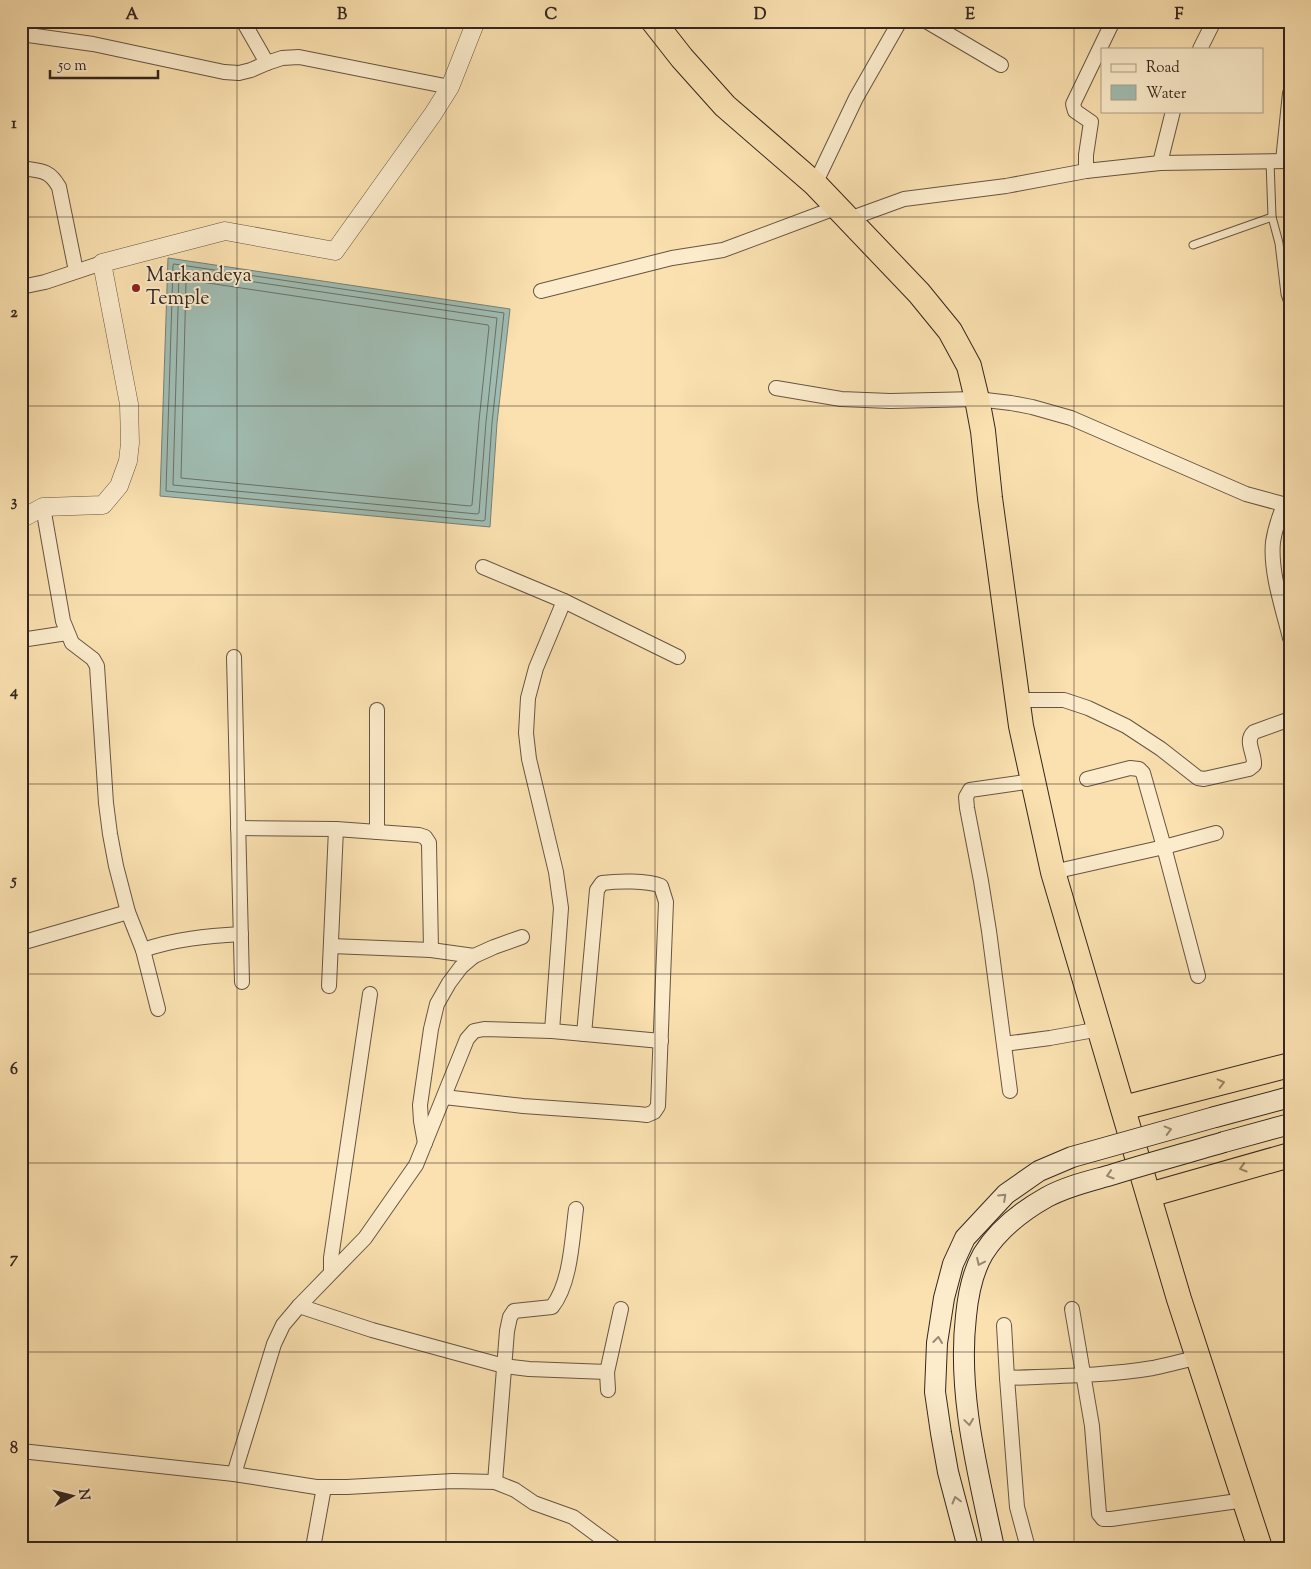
<svg xmlns="http://www.w3.org/2000/svg" width="1311" height="1569" font-family="'Sorts Mill Goudy',serif">
  <style>
    .water { fill: #a0bcb2; stroke: #758077 }
    .lines { fill: none; stroke-linecap: round; stroke-linejoin: round }
    .shore { stroke: #6a7168; stroke-width: 1 }
    .service-casing { stroke: #665543; stroke-width: 9 }
    .minor-casing { stroke: #665543; stroke-width: 16 }
    .tertiary-casing { stroke: #665543; stroke-width: 19 }
    .secondary-casing { stroke: #34261f; stroke-width: 22 }
    .trunk-casing { stroke: #34261f; stroke-width: 26 }
    .service { stroke: #fceccc; stroke-width: 7 }
    .minor { stroke: #fceccc; stroke-width: 14 }
    .tertiary { stroke: #fceccc; stroke-width: 18 }
    .secondary { stroke: #fceccc; stroke-width: 20 }
    .trunk { stroke: #fbe1b0; stroke-width: 24 }
    .secondary-bridge-casing { stroke: #34261f; stroke-width: 22; stroke-linecap: butt }
    .secondary-bridge { stroke: #fceccc; stroke-width: 20 }
    .oneway { stroke: #988468 }
    .oneway2 { stroke: #988976 }
    .grid { fill: none; stroke: #34261f; stroke-width: 1; stroke-opacity: 0.55 }
    .poi-dot { fill: #8f2418; stroke: #fceccc; stroke-width: 2 }
    .labels { text-anchor: middle; dominant-baseline: central; stroke-width: 4; stroke-linejoin: round; paint-order: stroke }
    .poi-label { font-size: 20px; fill: #34261f; stroke: #fceccc; text-anchor: start }
    .neatline { fill: none; stroke: #34261f; stroke-width: 2 }
    .grid-label { font-size: 16px; text-anchor: middle; font-weight: bold; fill: #34261f }
  </style>
  <rect width="100%" height="100%" fill="#fbe1b0"/>
  <filter id="stains"><feTurbulence type="fractalNoise" baseFrequency=".004" numOctaves="4"/><feColorMatrix values="0 0 0 0 .2 0 0 0 0 .09 0 0 0 0 .02 0 0 0 .5 -.17"/></filter>
  <radialGradient id="worn" r=".72"><stop offset=".6" stop-color="#630" stop-opacity="0"/><stop offset="1" stop-color="#630" stop-opacity=".3"/></radialGradient>
  <polygon class="water" points="168,258 510,309 497,423 490,527 160,496"/>
  <g class="lines">
    <g class="shore">
      <polygon points="174,264 504,313 492,423 485,520 483,521 166,491 173,266"/>
      <polygon points="181,271 497,318 486,422 479,513 477,514 173,485 179,274"/>
      <polygon points="188,280 488,325 489,327 479,421 472,505 470,506 181,478 186,282"/>
    </g>
    <defs>
      <g id="service">
        <polyline points="1270,161 1272,217 1279,243 1285,294 1290,309"/>
        <polyline points="1193,245 1272,217"/>
      </g>
      <g id="minor">
        <polyline points="243,21 267,63"/>
        <polyline points="926,21 1001,65"/>
        <polyline points="21,34 93,44 224,72 239,73 251,70 267,63 282,58 299,57 450,87"/>
        <polyline points="1200,49 1214,21"/>
        <polyline points="1283,161 1290,93"/>
        <polyline points="1160,163 1173,111"/>
        <path d="M21,168C40,171 49,169 59,187L76,271"/>
        <polyline points="1086,171 1086,155 1091,122 1075,111 1073,104 1113,21"/>
        <polyline points="815,184 856,98 900,21"/>
        <polyline points="849,219 904,199 1006,186 1086,171 1160,163 1290,161"/>
        <polyline points="21,287 45,282 102,263"/>
        <polyline points="541,291 672,258 723,250 838,207"/>
        <polyline points="776,388 841,399 890,401 977,399 1011,403 1032,407 1071,418 1246,494 1290,506"/>
        <path d="M1284,505C1279,517 1275,529 1273,542C1270,572 1283,609 1290,638"/>
        <polyline points="43,507 63,621 72,643 93,659 97,666 106,803 110,834 116,866 128,912 143,950 158,1009"/>
        <polyline points="483,567 564,601 678,657"/>
        <polyline points="21,640 67,633"/>
        <polyline points="234,657 242,982"/>
        <path d="M1018,700H1064L1088,708L1126,726L1161,749L1198,778L1204,779L1249,769L1254,765C1255,753 1244,741 1254,732L1290,719"/>
        <polyline points="377,710 377,832"/>
        <polyline points="1087,779 1130,768 1139,769 1143,773 1164,847 1198,976"/>
        <polyline points="238,828 336,829 419,835 425,837 429,843 431,950"/>
        <polyline points="1053,872 1164,847 1216,833"/>
        <polyline points="21,943 128,912"/>
        <polyline points="331,946 431,950 474,956"/>
        <path d="M143,950C175,939 207,936 241,934"/>
        <polyline points="329,986 336,829"/>
        <polyline points="552,1031 561,908 556,872 529,759 526,733 528,698 536,668 564,601"/>
        <polyline points="1004,1044 1050,1038 1100,1029"/>
        <polyline points="1010,1091 989,931 981,881 967,808 966,797 970,790 1033,781"/>
        <path d="M444,1097L523,1106L638,1114L647,1115L654,1112L658,1106L666,902L661,886C647,880 617,881 602,883L597,890L584,1034"/>
        <polyline points="425,1143 421,1121 420,1105 431,1029 437,1004 449,983 461,967 474,956 494,947 522,937"/>
        <polyline points="331,1272 331,1258 370,994"/>
        <polyline points="299,1306 372,1330 504,1366 529,1369 607,1372"/>
        <polyline points="1072,1309 1092,1426 1099,1514 1103,1519 1111,1519 1245,1500"/>
        <polyline points="1004,1325 1007,1378 1017,1507 1028,1548"/>
        <path d="M1007,1378C1055,1376 1105,1376 1153,1368C1168,1365 1183,1361 1198,1357"/>
        <polyline points="608,1390 607,1372 621,1309"/>
        <polyline points="21,1451 234,1474 316,1487 347,1487 453,1481 495,1482 515,1490 534,1503 573,1517 615,1548"/>
        <polyline points="234,1474 274,1344 283,1325 299,1306 365,1238 416,1165 467,1039 474,1031 484,1029 552,1031 661,1041"/>
        <path d="M495,1482L507,1331L510,1317L514,1311L552,1307C571,1283 572,1239 576,1209"/>
        <polyline points="313,1548 324,1487"/>
      </g>
      <polyline id="tertiary" points="21,519 43,507 103,505 119,486 128,461 130,443 129,404 102,263 225,231 335,251 433,114 450,87 476,21"/>
      <g id="secondary">
        <polyline points="1215,1117 1290,1097"/>
        <polyline points="1224,1142 1290,1124"/>
      </g>
      <g id="trunk">
        <polyline points="653,21 682,58 725,106 815,184 919,293 950,331 969,366 977,399 983,431 990,498 1021,726 1053,872 1179,1299 1260,1548"/>
        <polyline points="1123,1108 1290,1065"/>
        <polyline points="1149,1195 1290,1155"/>
      </g>
    </defs>
    <use href="#service" class="service-casing"/>
    <use href="#minor" class="minor-casing"/>
    <use href="#tertiary" class="tertiary-casing"/>
    <use href="#secondary" class="secondary-casing"/>
    <use href="#trunk" class="trunk-casing"/>
    <use href="#service" class="service"/>
    <use href="#minor" class="minor"/>
    <use href="#tertiary" class="tertiary"/>
    <use href="#secondary" class="secondary"/>
    <use href="#trunk" class="trunk"/>
    <defs>
      <g id="secondary-bridge">
        <polyline points="968,1548 948,1472 941,1433 935,1392 937,1343 944,1298 953,1264 965,1238 1006,1194 1039,1171 1072,1157 1215,1117"/>
        <path d="M994,1548C978,1472 957,1394 966,1316C968,1295 972,1273 983,1254C998,1230 1022,1211 1047,1197C1067,1186 1090,1181 1111,1175C1149,1163 1187,1153 1224,1142"/>
      </g>
    </defs>
    <use href="#secondary-bridge" class="secondary-bridge-casing"/>
    <use href="#secondary-bridge" class="secondary-bridge"/>
  </g>
  <defs><path id="oneway-chevron" d="M-2-3.5L2.5 0L-2 3.5" fill="none" stroke-width="1.6" stroke-linecap="round" stroke-linejoin="round" transform="scale(1.25)"/></defs>
  <g class="oneway">
    <use href="#oneway-chevron" transform="translate(1221 1083) rotate(-14)"/>
    <use href="#oneway-chevron" transform="translate(1243 1168) rotate(164)"/>
  </g>
  <g class="oneway2">
    <use href="#oneway-chevron" transform="translate(1168 1130) rotate(-15)"/>
    <use href="#oneway-chevron" transform="translate(1110 1175) rotate(163)"/>
    <use href="#oneway-chevron" transform="translate(1003 1197) rotate(-43)"/>
    <use href="#oneway-chevron" transform="translate(980 1262) rotate(115)"/>
    <use href="#oneway-chevron" transform="translate(938 1340) rotate(-83)"/>
    <use href="#oneway-chevron" transform="translate(969 1422) rotate(82)"/>
    <use href="#oneway-chevron" transform="translate(956 1500) rotate(-105)"/>
  </g>
  <path class="grid" d="M237,21V1548M446,21V1548M655,21V1548M865,21V1548M1074,21V1548M21,217H1290M21,406H1290M21,595H1290M21,784H1290M21,974H1290M21,1163H1290M21,1352H1290"/>
  <circle class="poi-dot" cx="136" cy="288" r="5"/>
  <g class="labels">
    <g class="poi-label">
      <text x="146" y="276">Markandeya<tspan x="146" dy="23">Temple</tspan></text>
    </g>
  </g>
  <rect width="1311" height="1569" fill="none" stroke="#fbe1b0" stroke-width="55"/>
  <rect x="1101" y="48" width="162" height="65" fill="#fceccc" stroke="#ac9d87"/>
  <rect x="1111" y="64" width="25" height="8" fill="#fceccc" stroke="#ac9d87"/>
  <text x="1146" y="72" font-size="15" fill="#34261f">Road</text>
  <rect x="1111" y="85" width="25" height="15" fill="#a0bcb2" stroke="#ac9d87"/>
  <text x="1146" y="98" font-size="15" fill="#34261f">Water</text>
  <g transform="translate(72 1496) rotate(83)" stroke="#fceccc" stroke-width="4" paint-order="stroke">
  <path d="M0-4L9 19L0 12L-9 19Z" fill="#34261f"/>
  <text y="-8" font-size="14" font-weight="bold" text-anchor="middle" fill="#34261f">N</text>
  </g>
  <path d="M50 70v8h108v-8" fill="none" stroke="#34261f" stroke-width="2.5"/>
  <text x="58" y="70" font-size="15" fill="#34261f" stroke="#fceccc" stroke-width="4" paint-order="stroke">50 m</text>
  <rect x="28" y="28" width="1256" height="1514" class="neatline"/>
  <g class="grid-label">
    <text x="132" y="19">A</text>
    <text x="342" y="19">B</text>
    <text x="551" y="19">C</text>
    <text x="760" y="19">D</text>
    <text x="970" y="19">E</text>
    <text x="1179" y="19">F</text>
    <text x="14" y="128">1</text>
    <text x="14" y="317">2</text>
    <text x="14" y="506">3</text>
    <text x="14" y="696">4</text>
    <text x="14" y="885">5</text>
    <text x="14" y="1074">6</text>
    <text x="14" y="1263">7</text>
    <text x="14" y="1453">8</text>
  </g>
  <rect width="100%" height="100%" filter="url(#stains)"/>
  <rect width="100%" height="100%" fill="url(#worn)"/>
</svg>
